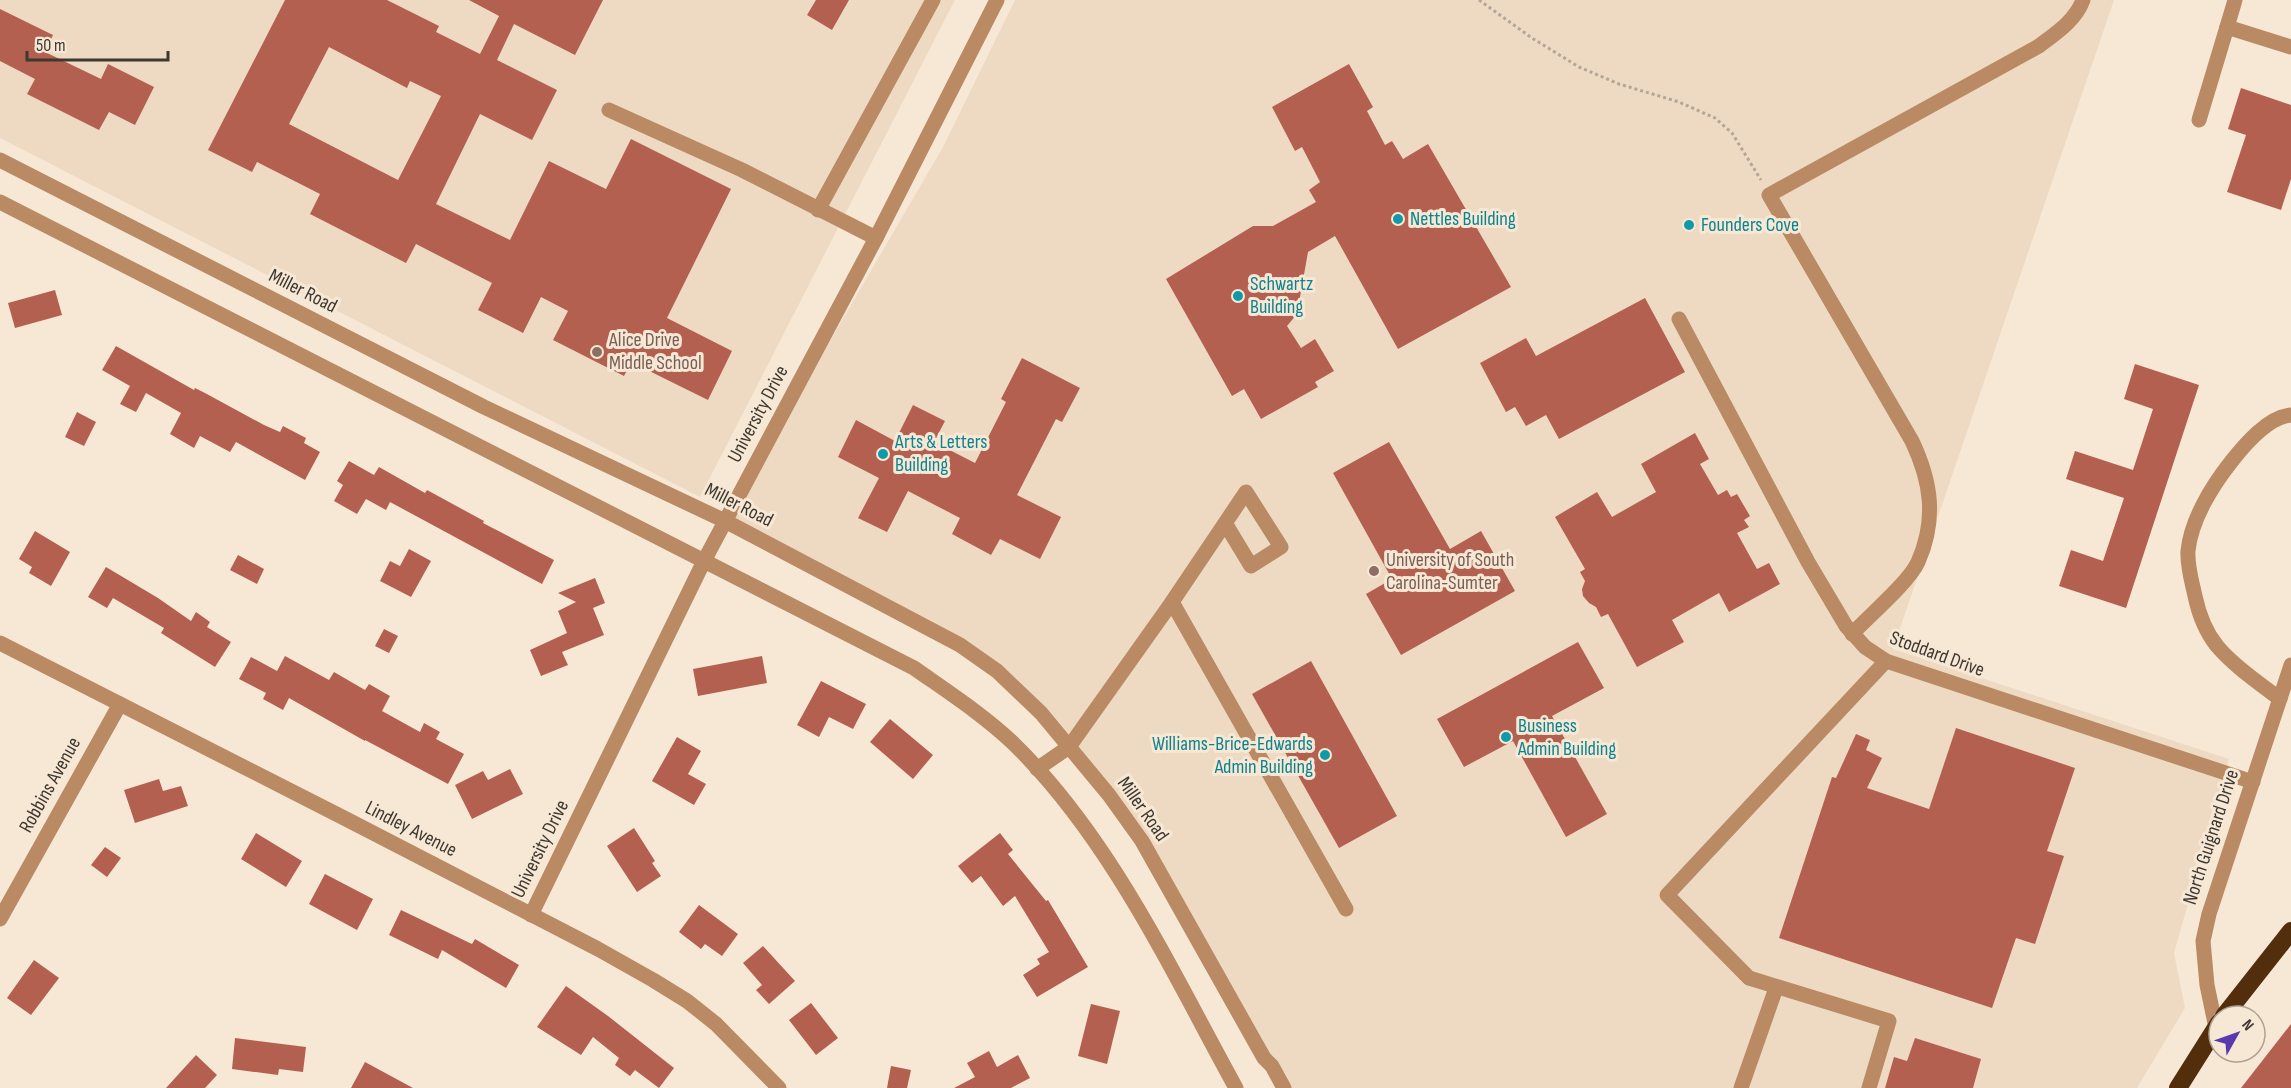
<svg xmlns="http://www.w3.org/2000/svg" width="2291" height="1088" font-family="'Sofia Sans Condensed',sans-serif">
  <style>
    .built { fill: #eedac2 }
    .building { fill: #b46050; fill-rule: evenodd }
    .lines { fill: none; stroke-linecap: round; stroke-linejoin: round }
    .path { stroke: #b2a698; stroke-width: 3; stroke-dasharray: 3 3; stroke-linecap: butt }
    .minor { stroke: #b98a64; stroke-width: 15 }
    .highway { stroke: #522e0d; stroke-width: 18 }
    .culture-dot { fill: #0f9aa8; stroke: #f7e8d5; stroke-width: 2 }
    .education-dot { fill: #8d6e63; stroke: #f7e8d5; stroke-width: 2 }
    .labels { text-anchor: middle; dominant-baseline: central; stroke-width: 6; stroke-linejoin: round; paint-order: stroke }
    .culture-label { font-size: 20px; fill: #0d838f; stroke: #f7e8d5; text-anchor: start }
    .street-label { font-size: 20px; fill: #3e3831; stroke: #f7e8d5 }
    .education-label { font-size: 20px; fill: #785e54; stroke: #f7e8d5; text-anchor: start }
  </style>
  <rect width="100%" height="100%" fill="#f7e8d5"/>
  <g class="built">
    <polygon points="0,0 955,0 700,497 0,138"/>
    <polygon points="1015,0 2114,0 1893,649 2229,759 2174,953 2185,1008 2137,1088 1286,1088 1158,861 983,656 931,621 725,521 943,147"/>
  </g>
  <g class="building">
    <path d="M285,0H387L439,26L436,32L480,54L499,16L469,0H603L575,55L514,24L497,60L557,90L532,140L480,114L436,204L510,240L549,161L606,189L631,139L731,189L667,318L732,351L708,400L631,362L624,376L553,340L568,311L541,297L523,333L478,310L492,283L416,244L406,263L310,214L320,194L257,162L252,172L208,150ZM329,47L407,88L410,81L441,96L398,180L289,124Z"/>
    <polygon points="816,0 849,0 832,30 807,15"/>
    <polygon points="0,9 53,35 45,52 101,79 108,64 154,87 135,125 109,112 99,130 27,94 35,79 0,61"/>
    <polygon points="1349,64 1373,107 1367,111 1385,145 1392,141 1403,159 1428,144 1511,287 1398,349 1335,236 1308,252 1297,314 1287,326 1301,348 1315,339 1334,371 1315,382 1318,387 1261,419 1244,389 1232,396 1166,279 1253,226 1273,226 1316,202 1309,190 1320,182 1302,147 1295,151 1272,107"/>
    <polygon points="2241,88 2291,105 2291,179 2281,210 2227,192 2246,135 2228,129"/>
    <polygon points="55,290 62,315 15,328 8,303"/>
    <polygon points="1645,298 1685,372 1559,439 1546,415 1526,426 1515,407 1506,412 1480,363 1526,338 1536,356"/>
    <polygon points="116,346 194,390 195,388 205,393 264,425 280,432 283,426 306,438 304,443 320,452 305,480 236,442 230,452 200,436 194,448 170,434 181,413 146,393 136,412 120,404 130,386 102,370"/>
    <polygon points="1022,358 1080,388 1062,422 1056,419 1017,495 1061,517 1040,559 1000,539 991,555 952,534 960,518 908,491 887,532 858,518 879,478 838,457 856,420 895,441 913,405 945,421 934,442 975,463 1006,402 1001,399"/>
    <polygon points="2135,364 2199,385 2126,608 2059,586 2071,550 2103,561 2124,498 2066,479 2075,451 2133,470 2153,409 2124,399"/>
    <polygon points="77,412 96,422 84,446 65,437"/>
    <polygon points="1695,433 1709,459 1700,464 1718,495 1727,490 1731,497 1737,494 1750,516 1744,520 1749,527 1737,533 1757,569 1769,563 1780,584 1729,612 1719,593 1672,620 1684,642 1637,667 1608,614 1601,617 1596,607 1589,603 1583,596 1582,589 1585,581 1580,572 1585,569 1555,517 1597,492 1612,517 1656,492 1641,464"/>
    <polygon points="1389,442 1450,549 1481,531 1515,591 1401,655 1366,594 1392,579 1333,473"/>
    <polygon points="349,461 374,475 379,467 425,493 427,490 484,521 483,523 554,560 542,584 390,502 386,510 366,499 357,514 334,501 343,485 337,481"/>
    <polygon points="35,531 70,552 51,586 29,573 32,567 19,559"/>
    <polygon points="409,549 431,561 411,597 380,581 390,561 400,566"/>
    <polygon points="238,555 264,569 257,584 230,570"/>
    <polygon points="106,567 158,598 191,621 196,612 210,622 207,627 231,642 215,667 161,633 164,628 113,598 107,608 88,597"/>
    <polygon points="595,578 605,603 593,608 604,635 562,652 568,665 541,676 530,650 567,633 558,611 576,602 558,593"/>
    <polygon points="384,629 398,636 389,653 375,646"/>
    <polygon points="1578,642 1604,688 1552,716 1607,814 1566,837 1513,741 1464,767 1437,719"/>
    <polygon points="285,656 329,680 334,672 365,690 369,684 390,696 382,711 420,732 424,723 440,732 436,739 464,754 448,784 365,740 365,741 289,698 283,710 263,699 266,693 239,679 251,657 277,671"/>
    <polygon points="762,656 767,683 698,696 693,669"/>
    <polygon points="1311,661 1397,816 1339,848 1252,694"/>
    <polygon points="821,681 866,704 853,729 829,717 819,737 797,725"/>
    <polygon points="890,719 933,755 913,779 870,742"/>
    <polygon points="1956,728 2075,768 2047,851 2064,856 2035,944 2016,938 1992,1008 1779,938 1832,777 1836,778 1856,734 1870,740 1866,750 1882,758 1867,788 1929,809"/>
    <polygon points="677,737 701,751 688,774 706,784 694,805 652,781"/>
    <polygon points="510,769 523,794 472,819 455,785 483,771 488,780"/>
    <polygon points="159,779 163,791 181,786 188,806 135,823 124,790"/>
    <polygon points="634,828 655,861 652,863 661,876 637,892 607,846"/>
    <polygon points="256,833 302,861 286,887 241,859"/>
    <polygon points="1000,833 1013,850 1008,854 1046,901 1048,900 1088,967 1037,997 1023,975 1040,964 1037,959 1049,952 1015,896 1003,906 981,876 972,883 958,866"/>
    <polygon points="105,847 121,858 107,877 91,865"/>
    <polygon points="325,874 373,899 357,930 309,904"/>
    <polygon points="699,905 738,934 722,956 705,944 701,949 679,932"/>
    <polygon points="401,910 472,944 475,939 519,965 506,988 442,950 438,959 389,935"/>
    <polygon points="763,946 795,981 769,1004 756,990 762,985 743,963"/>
    <polygon points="34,960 59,978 31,1015 7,998"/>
    <polygon points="566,986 608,1016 674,1068 659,1088 635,1070 630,1076 615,1065 619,1058 593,1037 581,1055 537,1027"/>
    <polygon points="811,1003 838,1038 816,1055 789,1020"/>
    <polygon points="1091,1004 1120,1011 1107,1064 1078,1056"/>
    <polygon points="2291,1024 2291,1088 2241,1088"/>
    <polygon points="235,1038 306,1047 303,1072 279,1069 278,1075 232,1069"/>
    <polygon points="1915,1038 1981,1059 1973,1088 1885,1088 1894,1057 1907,1061"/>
    <polygon points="989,1051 997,1067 1018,1055 1030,1078 1011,1088 954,1088 975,1077 967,1063"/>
    <polygon points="196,1055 217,1075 205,1088 166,1088"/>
    <polygon points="365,1062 413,1088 351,1088"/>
    <polygon points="891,1066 911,1070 907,1088 887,1088"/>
  </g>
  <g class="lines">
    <polyline class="path" points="1479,0 1532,38 1579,67 1619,84 1679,102 1715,118 1732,133 1761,180"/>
    <g class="minor">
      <polyline points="2235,0 2227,27 2291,47"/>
      <polyline points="609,110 742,170 876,238"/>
      <polyline points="2199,120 2227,27"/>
      <polyline points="0,160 484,407 725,521 960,645 997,671 1041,713 1109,795 1142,841 1264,1058 1272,1066 1284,1088"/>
      <path d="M0,202L914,668C948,692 982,714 1012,742C1110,837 1171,970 1236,1088"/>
      <polyline points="818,210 933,0"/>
      <polyline points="1679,319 1808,562 1846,626 1865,647 1886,661 2253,782"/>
      <polyline points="1172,602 1346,909"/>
      <path d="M1852,634C1869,616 1909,582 1918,562C1937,519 1931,481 1912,441L1769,195L2039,46C2056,33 2075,21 2083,0"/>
      <polyline points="0,643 348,820 598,949 653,980 687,1001 716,1024 779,1088"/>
      <path d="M2280,699C2259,683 2234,666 2217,646C2205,631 2199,615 2195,596C2192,582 2187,566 2188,551C2191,520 2212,486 2231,462C2245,444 2268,417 2291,415"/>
      <polyline points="1037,769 1069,747 1172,602 1246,492 1281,547 1251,566 1225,523"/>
      <polyline points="531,915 704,561 876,238 997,0"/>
      <polyline points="0,919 120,704"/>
      <polyline points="2216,1028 2207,985 2203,941 2209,914 2291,665"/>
      <polyline points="1741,1088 1776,988"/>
      <polyline points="1869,1088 1889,1021 1749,978 1667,895 1886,661"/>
    </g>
    <g class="highway">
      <polyline points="2224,1016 2291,931"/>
      <polyline points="2178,1088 2219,1023"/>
    </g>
  </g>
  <g class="culture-dot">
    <circle cx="1398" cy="219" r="6"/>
    <circle cx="1689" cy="225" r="6"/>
    <circle cx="1238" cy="296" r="6"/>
    <circle cx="883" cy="454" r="6"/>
    <circle cx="1506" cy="737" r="6"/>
    <circle cx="1325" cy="755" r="6"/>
  </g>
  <g class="education-dot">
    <circle cx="597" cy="352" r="6"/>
    <circle cx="1374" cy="571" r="6"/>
  </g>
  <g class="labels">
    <g class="culture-label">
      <text x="1410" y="219">Nettles Building</text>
      <text x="1701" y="225">Founders Cove</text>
      <text x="1250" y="284">Schwartz<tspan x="1250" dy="23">Building</tspan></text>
      <text x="895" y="442">Arts &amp; Letters<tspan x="895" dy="23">Building</tspan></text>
      <text x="1518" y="726">Business<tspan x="1518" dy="23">Admin Building</tspan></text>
      <text x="1313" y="744" text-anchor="end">Williams-Brice-Edwards<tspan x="1313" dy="23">Admin Building</tspan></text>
    </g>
    <g class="street-label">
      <text transform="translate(303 291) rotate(27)">Miller Road</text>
      <text transform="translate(758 414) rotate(-62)">University Drive</text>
      <text transform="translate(739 505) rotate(27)">Miller Road</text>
      <text transform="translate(1937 654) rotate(20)">Stoddard Drive</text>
      <text transform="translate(50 785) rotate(-61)">Robbins Avenue</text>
      <text transform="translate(1143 809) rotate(55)">Miller Road</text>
      <text transform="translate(411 829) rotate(27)">Lindley Avenue</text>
      <text transform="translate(2211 837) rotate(-72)">North Guignard Drive</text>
      <text transform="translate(540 849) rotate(-64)">University Drive</text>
    </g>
    <g class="education-label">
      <text x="609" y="340">Alice Drive<tspan x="609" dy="23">Middle School</tspan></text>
      <text x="1386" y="560">University of South<tspan x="1386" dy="23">Carolina-Sumter</tspan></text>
    </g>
  </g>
  <g transform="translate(2237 1034) rotate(50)"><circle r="28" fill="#f7e8d5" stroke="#ada293" stroke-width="1.5"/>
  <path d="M0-4.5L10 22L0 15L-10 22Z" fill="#5a38b0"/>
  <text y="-9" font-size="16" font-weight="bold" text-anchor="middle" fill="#3e3831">N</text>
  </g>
  <path d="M27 51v9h141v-9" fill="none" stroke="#3e3831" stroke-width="3"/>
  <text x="36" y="51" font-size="18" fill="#3e3831" stroke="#f7e8d5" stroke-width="4.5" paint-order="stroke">50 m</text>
</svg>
